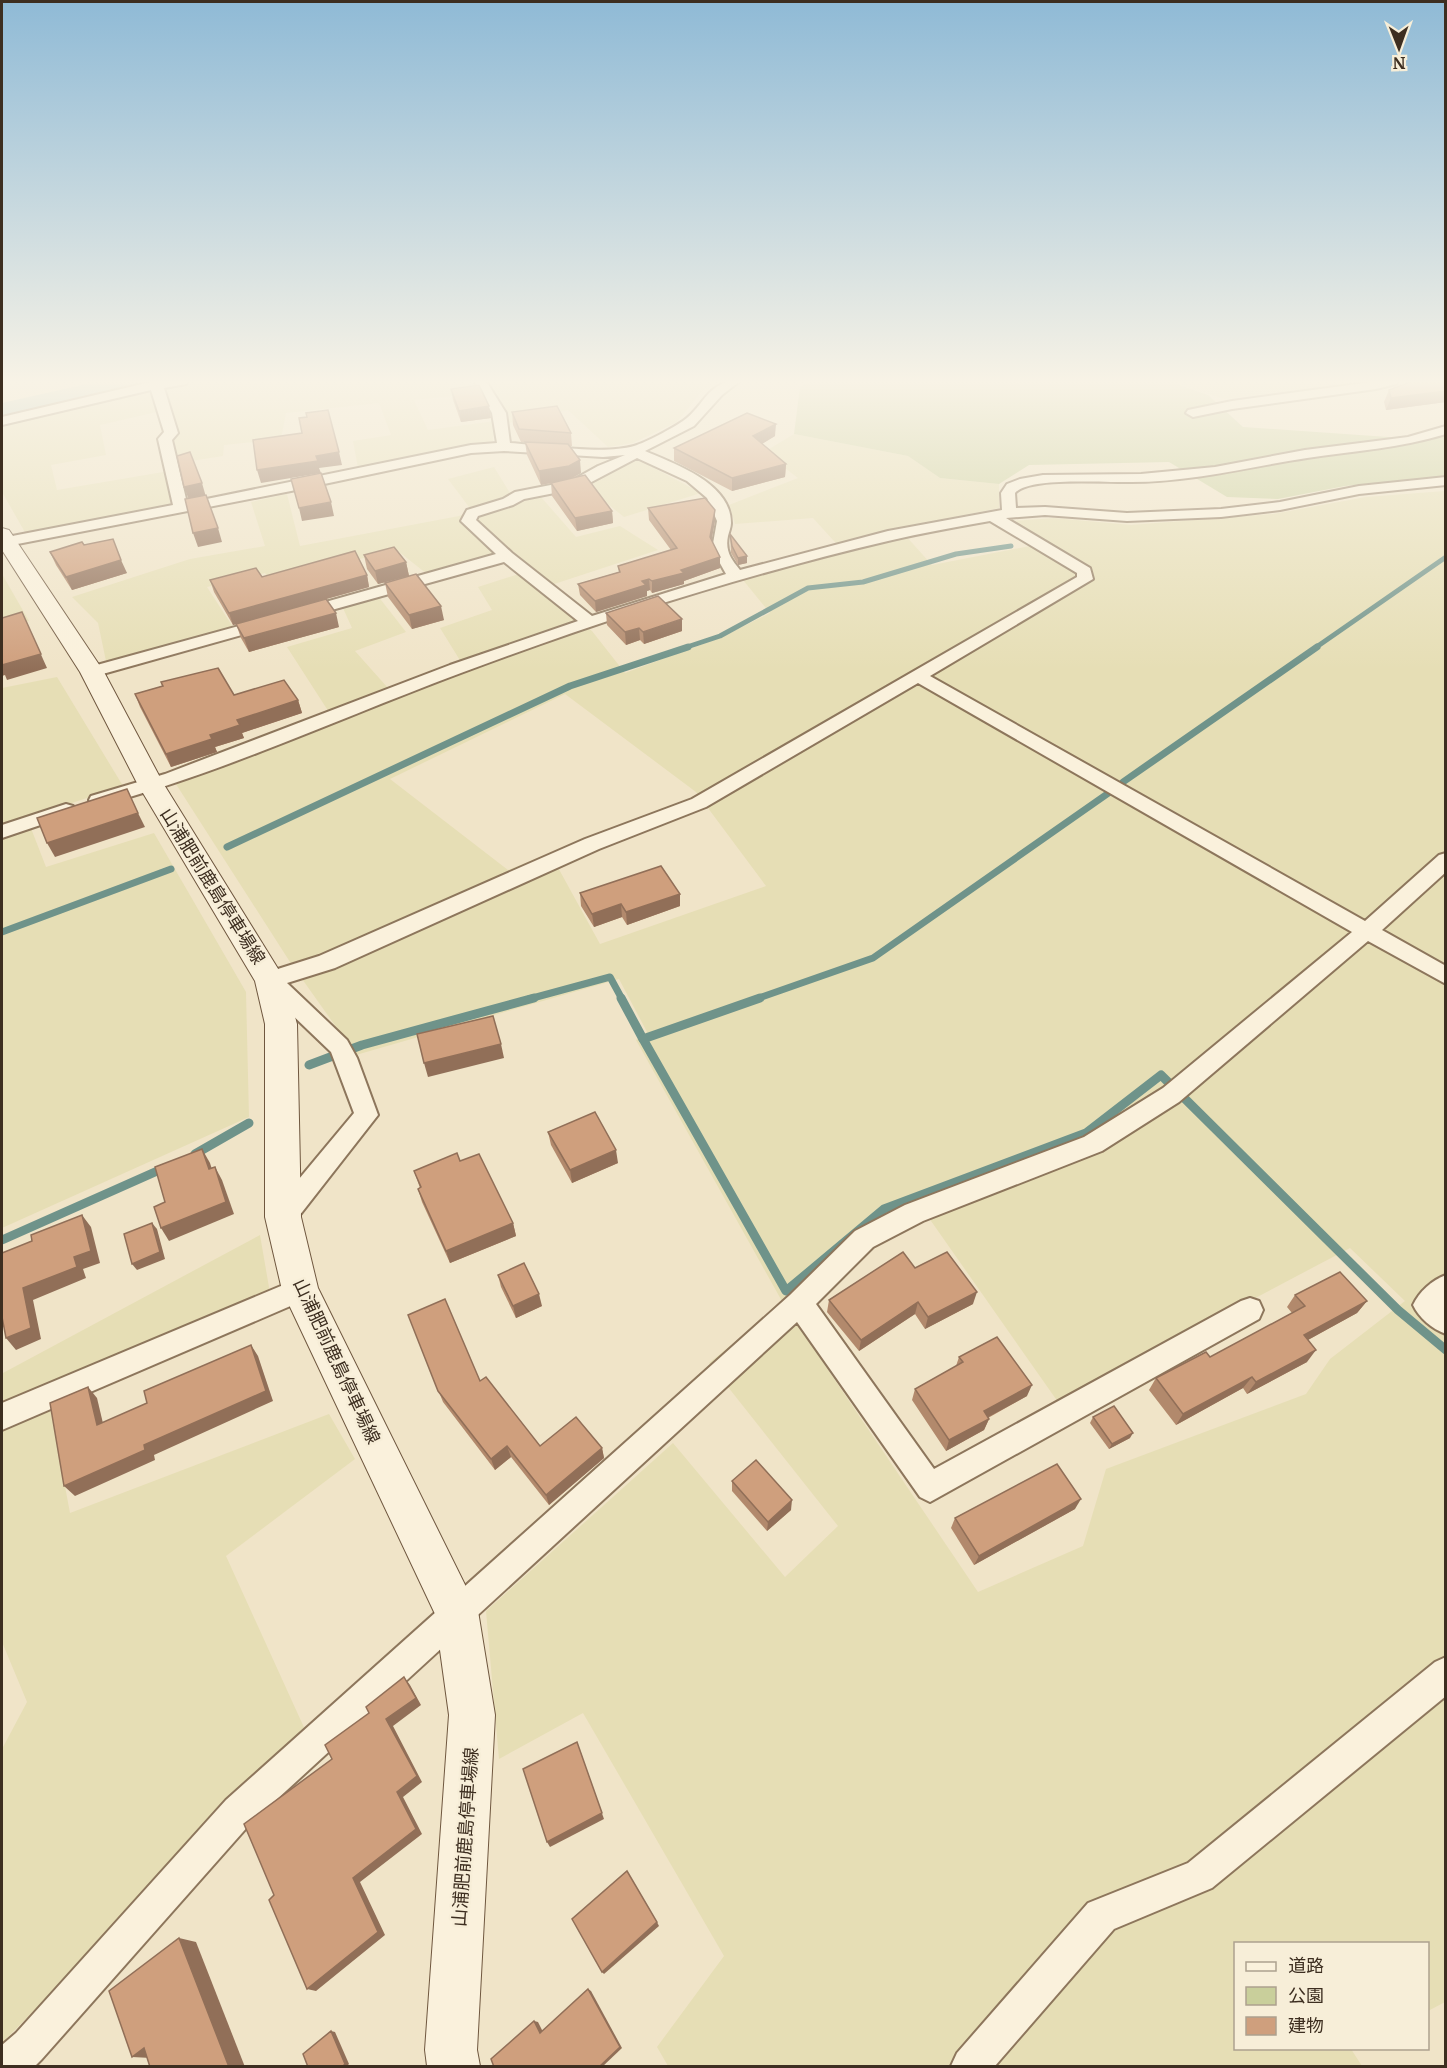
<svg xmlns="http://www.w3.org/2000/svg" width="1447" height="2068" font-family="Merriweather,'Noto Sans JP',serif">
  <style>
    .farmland { fill: #e6deb5; fill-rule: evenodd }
    .green { fill: #c9cf9b }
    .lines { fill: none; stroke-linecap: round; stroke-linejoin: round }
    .stream-far2 { stroke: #6f938a; stroke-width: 5 }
    .stream-far1 { stroke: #6f938a; stroke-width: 7 }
    .stream { stroke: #6f938a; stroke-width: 9 }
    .river { fill: #a9c4bc; fill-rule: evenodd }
    .minor-casing { stroke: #8d765c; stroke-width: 4 }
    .secondary-casing { stroke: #6f573f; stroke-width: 2 }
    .minor { fill: #faf1dc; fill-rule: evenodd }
    .secondary { fill: #faf1dc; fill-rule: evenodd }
    .wall { fill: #b2896c }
    .shaded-wall { fill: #916f58 }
    .building { fill: #cf9f7d; stroke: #916f58; stroke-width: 1.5 }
    .labels { text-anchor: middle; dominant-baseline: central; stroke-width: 5; stroke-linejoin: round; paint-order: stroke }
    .street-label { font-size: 18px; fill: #3d2e20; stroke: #f7eed8 }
  </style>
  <rect width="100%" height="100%" fill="#f0e4c8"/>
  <g class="farmland">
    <polygon points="212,381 716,381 702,391 677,422 633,443 608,447 568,410 509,423 492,392 414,400 428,430 495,421 493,441 358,468 353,441 391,435 379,403 286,413 281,439 224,445 223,456 178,463 161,411 100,425 106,455 51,465 57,490 169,471 174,506 26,534 2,492 2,423 136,389"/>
    <polygon points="1169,381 1373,381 1224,399"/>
    <path d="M794,434L908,456L940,478L999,484V508L906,527L905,535L932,565L1045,543L1011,521L1054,518L1131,525L1273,514L1366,497L1445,491V2002L1428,2011V1944H1236V2048L1351,2049L1362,2066H668L657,2047L724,1956L583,1713L499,1759L486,1611L673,1443L785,1577L838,1526L709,1363L783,1303L636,1040L647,1032L619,979L356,1055L290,962L174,781L334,720L287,647L352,628L342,606L378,596L406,632L355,651L396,697L466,670L440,628L492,610L478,587L519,574L500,556L427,574L398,551L291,573L312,604L288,610L265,573L207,587L233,627L106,661L98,623L72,597L190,559L265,546L251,502L287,494L300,546L459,516L472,511L448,479L494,467L515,501L541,497L576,537L620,526L658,550L539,589L592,631L625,673L722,637L770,613L743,580L844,552L813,518L735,524L729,505L798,478L764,452ZM565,694L696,792L766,886L600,944L550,853L508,870L390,779ZM917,1201L1058,1402L1350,1248L1405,1301L1330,1359L1306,1394L1106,1469L1083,1546L978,1592L783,1303Z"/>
    <polygon points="637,459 701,493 624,517 584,485"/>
    <polygon points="2,574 29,621 2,629"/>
    <polygon points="57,677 123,786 27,818 46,867 154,833 246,992 249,1117 2,1228 2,688"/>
    <polygon points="260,1235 270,1293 47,1390 70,1513 329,1414 355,1459 226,1556 307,1734 2,2043 2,1749 27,1702 2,1642 2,1370 3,1373"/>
  </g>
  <polygon class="green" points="812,381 1169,381 1208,395 1243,427 1431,440 1445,435 1445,476 1345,486 1278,499 1227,497 1169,462 1029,465 999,484 940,478 908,456 794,434 800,387"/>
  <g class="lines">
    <g class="stream-far2">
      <polyline points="684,648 720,636 808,588 863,582 956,554 1011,546"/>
      <polyline points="1315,648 1446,557"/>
    </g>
    <g class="stream-far1">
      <polyline points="1123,782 1317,647"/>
      <polyline points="227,847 570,686 688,647"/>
      <polyline points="2,932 171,869"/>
      <polyline points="529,999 610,977 622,999"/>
      <polyline points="756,999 873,958 1110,792"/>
    </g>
    <g class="stream">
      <polyline points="621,998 643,1039 760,998"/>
      <polyline points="643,1039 786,1291 884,1209 1086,1133 1161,1075 1398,1310 1446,1350"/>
      <polyline points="309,1065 362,1045 534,998"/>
      <polyline points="195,1154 249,1123"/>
      <polyline points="2,1240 164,1168"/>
    </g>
    <polygon class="river" points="100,381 149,381 145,387 2,421 2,403"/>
    <defs>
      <g id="minor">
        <path d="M155,381H188L186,384L164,388L178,433L172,440L187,503L471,445L497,443L492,413L474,381H486L506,413L510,443C543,445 603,455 634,446C647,442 671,429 683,421C706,405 706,381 740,381L722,395L694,426L645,451C675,464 731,483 731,523C731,527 729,532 728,536C725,551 731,559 740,570L888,531L1002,510L1001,493L1007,484L1020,479L1043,475L1141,474L1215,467L1305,450L1408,437L1446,426V434C1400,448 1354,451 1307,458C1248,467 1191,482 1131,482C1108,483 1029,476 1015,493L1016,508L1045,507L1127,513L1221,509L1280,502L1359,486L1446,477V485L1359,494L1280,510L1221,517L1127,521L1045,515L1006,518L1090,568L1093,579L930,676L1365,921L1439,855L1446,853V872L1382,930L1446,966V984L1368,941L1179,1102L1102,1151L923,1221L873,1247L816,1304L934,1469L1241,1301L1250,1298L1259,1301L1263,1310L1259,1319L930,1502L920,1497L797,1322L250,1824L42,2059L35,2066H2V2045L16,2033L226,1800L790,1295L855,1231L905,1205L1084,1137L1163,1088L1352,932L918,683L706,807L599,849L335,968L287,983L347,1040L357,1058L378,1115L292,1225L283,1228L274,1225L270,1217L274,1209L354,1113L331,1052L262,986L259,980L262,974L319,956L585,839L692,799L1077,577V573L990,521C956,527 922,533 888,541C743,575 600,621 461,673C340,718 222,773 98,806L91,804L89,800L91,796L165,774L450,665L578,621L504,562L303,618L295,613L297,610L496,554L461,521L467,510L503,499L515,492L571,481L598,466L625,455L603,457L504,451L471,453L291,491L2,547V538L173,505L158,439L164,432L151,390L2,425V417ZM637,458L687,481L707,498L717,521L712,549L726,574L592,616L512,553L476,520L478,516L513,505L524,499L580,488Z"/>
        <polygon points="1379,381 1398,381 1396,384 1376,389 1232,409 1193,417 1186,413 1188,410 1232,401"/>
        <polygon points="268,618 276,623 274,626 92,677 86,676 83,672 86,668"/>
        <polygon points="66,804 73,806 76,810 73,814 2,838 2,825"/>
        <path d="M1446,1275V1334C1432,1329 1419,1318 1413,1305C1419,1292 1432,1280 1446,1275Z"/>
        <polygon points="300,1278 309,1282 313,1290 309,1298 2,1430 2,1403"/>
        <polygon points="1446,1657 1446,1696 1212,1888 1114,1929 995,2066 951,2066 957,2053 1088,1903 1188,1863 1435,1662"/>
      </g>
      <polygon id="secondary" points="2,528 9,530 104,672 163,783 285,980 297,1024 301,1217 318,1288 478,1611 495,1715 477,2050 480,2066 427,2066 425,2050 449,1715 435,1614 282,1290 265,1217 265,1024 255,981 137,783 80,672 2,550"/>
    </defs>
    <use href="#minor" class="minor-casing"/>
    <use href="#secondary" class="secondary-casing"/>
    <use href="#minor" class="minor"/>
    <use href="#secondary" class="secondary"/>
  </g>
  <g class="wall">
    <polygon points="1446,381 1446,402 1386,410 1384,402 1389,390"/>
    <polygon points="451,389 491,418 461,422 453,400"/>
    <polygon points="512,412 571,433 572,446 570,446 581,473 571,479 612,511 613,523 577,531 552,496 551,483 566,480 541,485 527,455 525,442 521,442 513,425"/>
    <polygon points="775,436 762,444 786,464 785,477 732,491 674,461 674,448"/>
    <polygon points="648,508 715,510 715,521 711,540 720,568 684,581 684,584 652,593 650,590 647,591 647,596 596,612 580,595 578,584 619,572 618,566 671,550 649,520"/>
    <polygon points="730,534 747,563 738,565 731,553"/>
    <polygon points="84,545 127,573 72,590 56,565 50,552"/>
    <polygon points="364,555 406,562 409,576 378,584 367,569"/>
    <polygon points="367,575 369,587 233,625 214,592 210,580 262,577"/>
    <polygon points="385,583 444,620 412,629 388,597"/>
    <polygon points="606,613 682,631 644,644 640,640 626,645 607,625"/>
    <polygon points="236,624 339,627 249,652 241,638"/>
    <polygon points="161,682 234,695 298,700 302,713 242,733 244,738 215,747 217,752 171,767 140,707 135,694 162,686"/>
    <polygon points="580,893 680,894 680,906 627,925 622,917 594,927 581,906"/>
    <polygon points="548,1132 618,1163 572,1183 551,1145"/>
    <polygon points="460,1161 513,1223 516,1236 450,1263 422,1202 418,1189 420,1188 414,1171"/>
    <polygon points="915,1268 973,1304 925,1329 915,1314 859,1351 827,1312 829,1300"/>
    <polygon points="498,1275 542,1306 516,1318 501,1287"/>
    <polygon points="1295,1295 1367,1301 1357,1313 1308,1340 1307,1362 1247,1394 1243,1388 1176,1425 1149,1390 1156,1378 1210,1357 1292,1313 1287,1307"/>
    <polygon points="408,1315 480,1381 540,1446 602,1448 604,1458 549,1505 511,1457 495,1470 443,1402"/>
    <polygon points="959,1357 1027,1396 988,1418 989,1419 984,1430 946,1451 912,1400 915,1389 956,1366"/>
    <polygon points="1093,1417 1130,1438 1109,1449 1090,1423"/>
    <polygon points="732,1481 791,1510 767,1531 732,1491"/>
    <polygon points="1075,1509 974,1565 951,1528 955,1518"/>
  </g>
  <g class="shaded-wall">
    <polygon points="2,381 24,381 2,383"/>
    <polygon points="1446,391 1446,402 1386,410 1391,398"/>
    <polygon points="489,406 491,418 461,422 459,411"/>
    <polygon points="776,424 775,436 753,449 753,436"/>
    <polygon points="339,452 342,465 319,468 321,473 261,483 257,470 316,456"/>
    <polygon points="580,460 581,473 570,479 541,485 539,471"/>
    <polygon points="786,464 785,477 732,491 732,478"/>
    <polygon points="202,483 206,497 189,500 184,487"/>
    <polygon points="331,502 334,516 302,521 299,508"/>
    <polygon points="715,510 715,521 710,549 710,537"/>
    <polygon points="612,511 613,523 577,531 575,518"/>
    <polygon points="218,528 222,542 198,547 193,533"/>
    <polygon points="747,556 747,563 738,565 738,558"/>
    <polygon points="720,557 720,568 684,581 684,584 652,593 652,581 681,570"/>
    <polygon points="121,560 127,573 72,590 66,577"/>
    <polygon points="406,562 409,576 378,584 375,571"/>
    <polygon points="367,575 369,587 233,625 229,613"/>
    <polygon points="649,579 650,590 647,591 647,596 596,612 595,601 642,581"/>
    <polygon points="441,606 444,620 412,629 409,615"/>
    <polygon points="22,612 47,668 7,680 5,675 2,676 2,665"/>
    <polygon points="336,613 339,627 249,652 244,638"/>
    <polygon points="682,619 682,631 644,644 643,632"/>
    <polygon points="639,628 640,640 626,645 625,632"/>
    <polygon points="298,700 302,713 242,733 244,738 215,747 217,752 171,767 166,754 237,720"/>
    <polygon points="138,813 145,827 55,857 47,843"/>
    <polygon points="680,894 680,906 627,925 626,912"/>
    <polygon points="621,904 622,917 594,927 592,914"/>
    <polygon points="501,1044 504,1058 428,1077 424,1063"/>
    <polygon points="202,1149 210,1163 216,1182 209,1169"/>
    <polygon points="616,1150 618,1163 572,1183 570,1170"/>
    <polygon points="215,1167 222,1180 234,1214 169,1241 161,1228"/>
    <polygon points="82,1215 91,1227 100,1263 83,1269 86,1278 33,1300 41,1339 16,1350 6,1338 23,1288 74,1257"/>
    <polygon points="152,1223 157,1229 165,1259 137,1270 132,1264"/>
    <polygon points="513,1223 516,1236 450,1263 446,1251"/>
    <polygon points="977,1292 973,1304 925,1329 928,1317"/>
    <polygon points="539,1294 542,1306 516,1318 513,1306"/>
    <polygon points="1367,1301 1357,1313 1295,1347 1304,1335"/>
    <polygon points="918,1302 915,1314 859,1351 861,1340"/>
    <polygon points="251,1345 258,1356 273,1401 154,1455 155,1460 75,1496 64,1486 144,1445"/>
    <polygon points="1316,1350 1307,1362 1247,1394 1256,1382"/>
    <polygon points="1252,1377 1243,1388 1176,1425 1183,1414"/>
    <polygon points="1032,1385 1027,1396 979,1422 984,1411"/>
    <polygon points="88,1387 97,1398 106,1436 97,1425"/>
    <polygon points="989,1419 984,1430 946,1451 949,1440"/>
    <polygon points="1133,1433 1130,1438 1109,1449 1112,1444"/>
    <polygon points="507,1446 511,1457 495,1470 491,1459"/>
    <polygon points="602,1448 604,1458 549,1505 546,1495"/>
    <polygon points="1081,1499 1075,1509 974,1565 979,1556"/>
    <polygon points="792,1500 791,1510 767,1531 768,1522"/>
    <polygon points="404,1677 410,1685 421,1705 393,1726 422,1782 403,1797 422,1834 360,1882 385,1935 316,1991 307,1989 353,1878 397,1792 386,1719"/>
    <polygon points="577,1742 604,1819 550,1847 547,1842"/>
    <polygon points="657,1922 659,1926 604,1974 602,1972"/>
    <polygon points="179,1938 196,1942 245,2067 229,2067"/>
    <polygon points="588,1989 591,1991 622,2048 602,2067 599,2067"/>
    <polygon points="534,2021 538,2022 544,2034 540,2033"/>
    <polygon points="331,2031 335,2032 349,2064 346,2067 342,2067"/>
    <polygon points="144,2048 151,2058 132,2057"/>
  </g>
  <g class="building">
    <polygon points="1413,381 1446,381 1446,391 1391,398 1389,390"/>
    <polygon points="479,385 489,406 459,411 451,389"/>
    <polygon points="557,406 571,433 519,429 512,412"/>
    <polygon points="328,410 339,452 316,456 318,461 257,470 253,440 302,433 299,418 307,417 306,413"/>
    <polygon points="747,413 776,424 753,436 786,464 732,478 674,448"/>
    <polygon points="525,442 568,444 580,460 569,466 539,471"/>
    <polygon points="190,452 202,483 184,487 177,456"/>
    <polygon points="321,473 331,502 299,508 291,479"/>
    <polygon points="585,475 612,511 575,518 551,483"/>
    <polygon points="206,495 218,528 193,533 185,499"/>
    <polygon points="705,498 715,510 710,537 720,557 681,570 684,573 652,581 649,579 642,581 646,585 595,601 578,584 620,572 618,566 677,548 648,508"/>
    <polygon points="730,534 747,556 738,558 732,546"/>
    <polygon points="113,539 121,560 66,577 50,552 82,542 84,545"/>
    <polygon points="394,547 406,562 375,571 364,555"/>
    <polygon points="355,551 367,575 229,613 210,580 256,568 262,577"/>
    <polygon points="416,574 441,606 409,615 385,583"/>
    <polygon points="658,596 682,619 643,632 639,628 625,632 606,613"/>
    <polygon points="326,599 336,613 244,638 236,624"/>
    <polygon points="22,612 41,654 2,665 2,618"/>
    <polygon points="218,668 234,695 284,680 298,700 237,720 240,725 210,735 212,739 166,754 135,694 163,686 161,682"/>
    <polygon points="127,789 138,813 47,843 37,818"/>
    <polygon points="661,866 680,894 626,912 621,904 592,914 580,893"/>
    <polygon points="493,1016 501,1044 424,1063 417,1034"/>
    <polygon points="595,1112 616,1150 570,1170 548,1132"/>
    <polygon points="202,1149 209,1169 215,1167 226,1202 161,1228 154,1207 165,1202 155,1167"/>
    <polygon points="457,1153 460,1161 479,1154 513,1223 446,1251 418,1189 421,1187 414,1171"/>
    <polygon points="82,1215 91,1251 74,1257 77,1267 23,1288 31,1328 6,1338 2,1317 2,1253 32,1241 31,1235"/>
    <polygon points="152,1223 160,1252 132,1264 124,1234"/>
    <polygon points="903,1252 915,1268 947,1252 977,1292 928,1317 918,1302 861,1340 829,1300"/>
    <polygon points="524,1263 539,1294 513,1306 498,1275"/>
    <polygon points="1340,1272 1367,1301 1304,1335 1316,1350 1256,1382 1252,1377 1183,1414 1156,1378 1206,1352 1210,1357 1305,1306 1295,1295"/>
    <polygon points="445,1299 480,1381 486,1377 540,1446 576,1417 602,1448 546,1495 507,1446 491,1459 438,1391 408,1315"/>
    <polygon points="997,1337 1032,1385 984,1411 989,1419 949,1440 915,1389 963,1362 959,1357"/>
    <polygon points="251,1345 266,1391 144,1445 145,1450 64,1486 50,1403 88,1387 97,1425 147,1403 144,1391"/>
    <polygon points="1114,1406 1133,1433 1112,1444 1093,1417"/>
    <polygon points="756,1460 792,1500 768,1522 732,1481"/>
    <polygon points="1057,1464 1081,1499 979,1556 955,1518"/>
    <polygon points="404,1677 416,1698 386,1719 417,1776 397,1792 416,1829 353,1878 378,1932 307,1989 269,1900 274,1895 244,1824 332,1759 325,1745 369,1713 366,1707"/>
    <polygon points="577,1742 602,1813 547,1842 523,1769"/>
    <polygon points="627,1871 657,1922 602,1972 572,1919"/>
    <polygon points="179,1938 229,2067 150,2067 144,2048 132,2057 109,1991"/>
    <polygon points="588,1989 620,2047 599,2067 494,2067 491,2059 534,2021 540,2033"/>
    <polygon points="331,2031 345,2064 342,2067 308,2067 303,2054"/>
  </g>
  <linearGradient id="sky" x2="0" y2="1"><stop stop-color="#8fbad6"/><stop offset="0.57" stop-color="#f8f3e6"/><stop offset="1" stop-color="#f8f3e6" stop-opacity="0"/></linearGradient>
  <rect width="1447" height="670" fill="url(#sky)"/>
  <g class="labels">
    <g class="street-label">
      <text transform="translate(213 886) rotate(58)">山浦肥前鹿島停車場線</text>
      <text transform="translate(337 1361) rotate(65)">山浦肥前鹿島停車場線</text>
      <text transform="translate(465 1837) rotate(-86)">山浦肥前鹿島停車場線</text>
    </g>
  </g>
  <rect width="1447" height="2068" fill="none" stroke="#3d2e20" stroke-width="6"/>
  <rect x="1234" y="1942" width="195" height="108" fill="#f7eed8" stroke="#ada18e" stroke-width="1.5"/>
  <rect x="1246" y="1962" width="30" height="9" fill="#faf1dc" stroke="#ada18e" stroke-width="1.5"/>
  <text x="1288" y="1972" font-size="18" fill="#3d2e20">道路</text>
  <rect x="1246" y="1987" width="30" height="18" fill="#c9cf9b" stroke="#ada18e" stroke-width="1.5"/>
  <text x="1288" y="2002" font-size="18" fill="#3d2e20">公園</text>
  <rect x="1246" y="2017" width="30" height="18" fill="#cf9f7d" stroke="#ada18e" stroke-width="1.5"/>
  <text x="1288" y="2032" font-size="18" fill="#3d2e20">建物</text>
  <g transform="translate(1399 48) rotate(179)" stroke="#f7eed8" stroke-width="4.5" paint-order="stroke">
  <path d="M0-4.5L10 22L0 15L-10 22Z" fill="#3d2e20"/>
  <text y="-9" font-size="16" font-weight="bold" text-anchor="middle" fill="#3d2e20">N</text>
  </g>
</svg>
